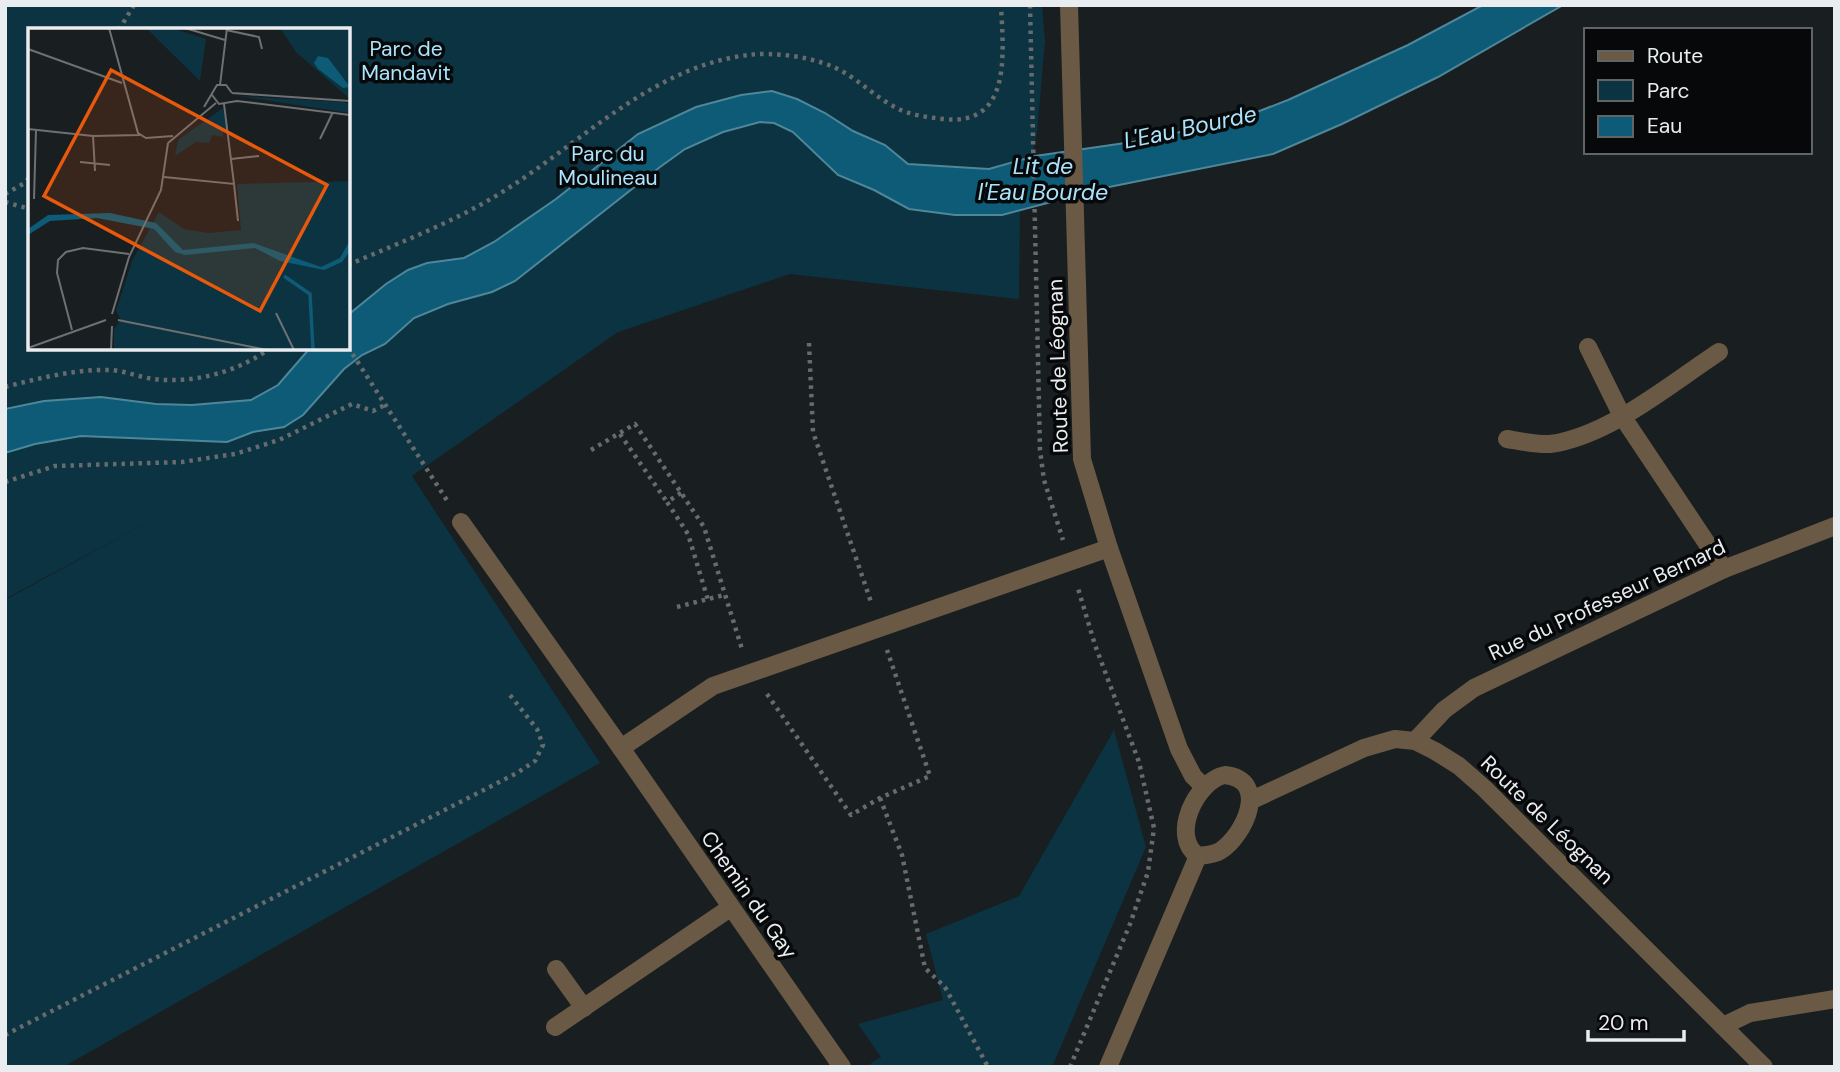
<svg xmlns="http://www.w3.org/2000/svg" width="1840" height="1072" font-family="'DM Sans',sans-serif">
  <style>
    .green { fill: #0c3341; fill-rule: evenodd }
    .water { fill: #0d5b76; stroke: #4f879a; stroke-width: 2 }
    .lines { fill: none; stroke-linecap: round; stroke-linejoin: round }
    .path { stroke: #676b6d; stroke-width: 4.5; stroke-dasharray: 3.5 5; stroke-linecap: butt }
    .minor { stroke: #695945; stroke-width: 18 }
    .labels { text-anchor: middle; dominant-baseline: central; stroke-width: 7; stroke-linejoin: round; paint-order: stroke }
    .park-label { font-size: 21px; fill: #ace3fd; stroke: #060809 }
    .street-label { font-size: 21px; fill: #eaedef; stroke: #060809 }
    .water-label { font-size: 23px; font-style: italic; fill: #abe3fc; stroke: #060809 }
    .inset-river { fill: none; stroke: #0d5b76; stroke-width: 3.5 }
    .inset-road { fill: none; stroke: #6d7173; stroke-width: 2 }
    .view { fill: #e8590c; fill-opacity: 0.15; stroke: #e8590c; stroke-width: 3.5 }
    .inset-edge { fill: none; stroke: #eaedef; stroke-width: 3.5 }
  </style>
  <rect width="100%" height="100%" fill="#191e20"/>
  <g class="green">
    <path d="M5,5H1042L1045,41L1037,133L1020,211L1019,299L790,274L618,332L412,476L600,763L63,1067H5V600L172,509L5,599ZM30,30H348V348H30Z"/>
    <polygon points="1114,730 1146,847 1052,1067 865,1067 881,1057 858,1024 943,1000 926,934 1019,896"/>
  </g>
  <polygon class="water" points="1483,5 1563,5 1438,77 1342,124 1273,154 1109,187 1002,215 955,215 909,209 874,190 838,175 793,132 774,123 760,122 723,132 685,149 660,167 515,281 492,292 448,304 414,318 385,344 362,355 344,369 303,415 284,427 253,432 227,442 81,436 35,444 5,453 5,409 44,401 101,397 156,404 192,405 251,400 278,385 310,348 348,348 348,315 386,284 408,270 427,263 464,258 494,242 556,199 638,134 696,107 741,95 772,91 797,99 825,113 853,131 885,145 908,164 989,169 1035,156 1146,140 1244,117 1288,100 1408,45"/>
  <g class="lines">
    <g class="path">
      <polyline points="1030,5 1040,450 1044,480 1063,540"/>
      <polyline points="119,30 134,5"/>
      <polyline points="5,194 23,184 30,177"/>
      <polyline points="5,202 30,209"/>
      <path d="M348,265C403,241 460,220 510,187C585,139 655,66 748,55C773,52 807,56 831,66C854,75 871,94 893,106C908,115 926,117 943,119C1013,127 1003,52 1001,5"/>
      <polyline points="809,343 813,432 872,605"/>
      <polyline points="348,347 448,502"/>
      <path d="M5,387C40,378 75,369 111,370C125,371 139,377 153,379C192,384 239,372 270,348"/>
      <polyline points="620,434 667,502"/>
      <polyline points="591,450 635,424 704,527 742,649"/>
      <polyline points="5,482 55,466 182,462 235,454 279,440 352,404 373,411 385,405"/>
      <polyline points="681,493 667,502 688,534 708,600"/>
      <polyline points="677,607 724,595"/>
      <polyline points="767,694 851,815 880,798 930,776 887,650"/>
      <polyline points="880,798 902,855 925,968 945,987 988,1067"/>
      <polyline points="5,1035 517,773 535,761 543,745 537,729 510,695"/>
      <polyline points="1070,1067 1130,924 1148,872 1154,828 1139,762 1095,645 1077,585"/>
    </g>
    <g class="minor">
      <polyline points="1069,5 1082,459 1109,548 1179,749 1193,776 1204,787"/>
      <polyline points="1588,347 1622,416 1724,569"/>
      <path d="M1507,439C1520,441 1536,445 1550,444C1609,436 1670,384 1719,352"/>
      <polyline points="461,522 621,748"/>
      <polyline points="1415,741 1444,710 1474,688 1724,569 1835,526"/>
      <path d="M1225,775C1270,780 1245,835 1220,851C1213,855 1206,855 1198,856C1169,836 1197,780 1225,775Z"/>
      <polyline points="1252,800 1364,748 1395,739 1415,741 1435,751 1459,766 1484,788 1764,1067"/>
      <polyline points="556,969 584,1008"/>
      <polyline points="1723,1026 1750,1013 1835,999"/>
      <polyline points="555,1027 730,908"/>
      <polyline points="842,1067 621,748 713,686 1109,548"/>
      <polyline points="1108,1067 1198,856"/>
    </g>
  </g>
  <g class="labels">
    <g class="park-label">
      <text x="406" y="49">Parc de<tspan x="406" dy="24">Mandavit</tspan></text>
      <text x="608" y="154">Parc du<tspan x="608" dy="24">Moulineau</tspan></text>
    </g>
    <g class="street-label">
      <text transform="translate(1058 366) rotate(-92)">Route de Léognan</text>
      <text transform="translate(1607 600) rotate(-25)">Rue du Professeur Bernard</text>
      <text transform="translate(1547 820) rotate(44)">Route de Léognan</text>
      <text transform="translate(749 895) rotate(55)">Chemin du Gay</text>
    </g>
    <g class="water-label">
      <text transform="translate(1190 127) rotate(-12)">L'Eau Bourde</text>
      <text x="1043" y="166">Lit de<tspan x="1043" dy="26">l'Eau Bourde</tspan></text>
    </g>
  </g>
  <g transform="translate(28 28)">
    <rect width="322" height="322" fill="#191e20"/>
    <path d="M118,0H144L178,11L172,53ZM252,0H322V71L268,24ZM210,68L315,74L322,76V85ZM195,80L200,103L195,104V109L184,107L181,115L168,114L147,128L150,112ZM322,153V322H86V301L93,292L88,283L104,233L131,184L156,201L180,205L213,202L209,156Z" fill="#0c3341"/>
    <path d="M290,28L300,30L322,59L315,60L290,41L286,35ZM82,185L128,195L155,222L225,215L293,239L312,230L322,212V223L314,234L296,242L252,233L227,220L157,227L147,224L126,201L69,190L22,193L0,207V201L20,187Z" fill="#0d5b76"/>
    <path class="inset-river" d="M256,248L282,266L285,322"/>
    <path class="inset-road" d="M81,0L110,105L118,110L145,108M157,0L197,12M198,2L231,9L234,21M0,21L94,55M192,57L199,0M204,65L322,73M184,67L191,76L209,73L322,87M176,79L189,57H198L204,65M0,101L65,108L112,107M65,108L67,143M292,111L305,84M140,115L188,75M203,131L231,128M52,134L82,137M136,149L206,156L196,76M206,156L210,193M6,171L8,102M248,285L266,322M84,286L101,229L133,162L140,115M90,292L239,322M44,302L29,245L30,232L38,224L55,220L101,226M0,320L78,292M83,322L84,298"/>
    <path class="view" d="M83,42L299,157L232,283L16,168Z"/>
    <rect width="322" height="322" class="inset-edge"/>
  </g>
  <rect width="1840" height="1072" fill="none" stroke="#eaedef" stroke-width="14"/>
  <rect x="1584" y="28" width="228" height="126" fill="#060809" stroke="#616465" stroke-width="2"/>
  <rect x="1598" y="51" width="35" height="10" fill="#695945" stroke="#616465" stroke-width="2"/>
  <text x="1647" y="63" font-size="21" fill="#eaedef">Route</text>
  <rect x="1598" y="80" width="35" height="21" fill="#0c3341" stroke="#616465" stroke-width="2"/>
  <text x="1647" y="98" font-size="21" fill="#eaedef">Parc</text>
  <rect x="1598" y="116" width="35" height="21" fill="#0d5b76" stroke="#616465" stroke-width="2"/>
  <text x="1647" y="133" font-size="21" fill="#eaedef">Eau</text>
  <path d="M1588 1030v10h96v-10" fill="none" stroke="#eaedef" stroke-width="3.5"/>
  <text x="1598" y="1030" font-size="21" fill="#eaedef" stroke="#060809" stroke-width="5" paint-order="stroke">20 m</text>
</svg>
